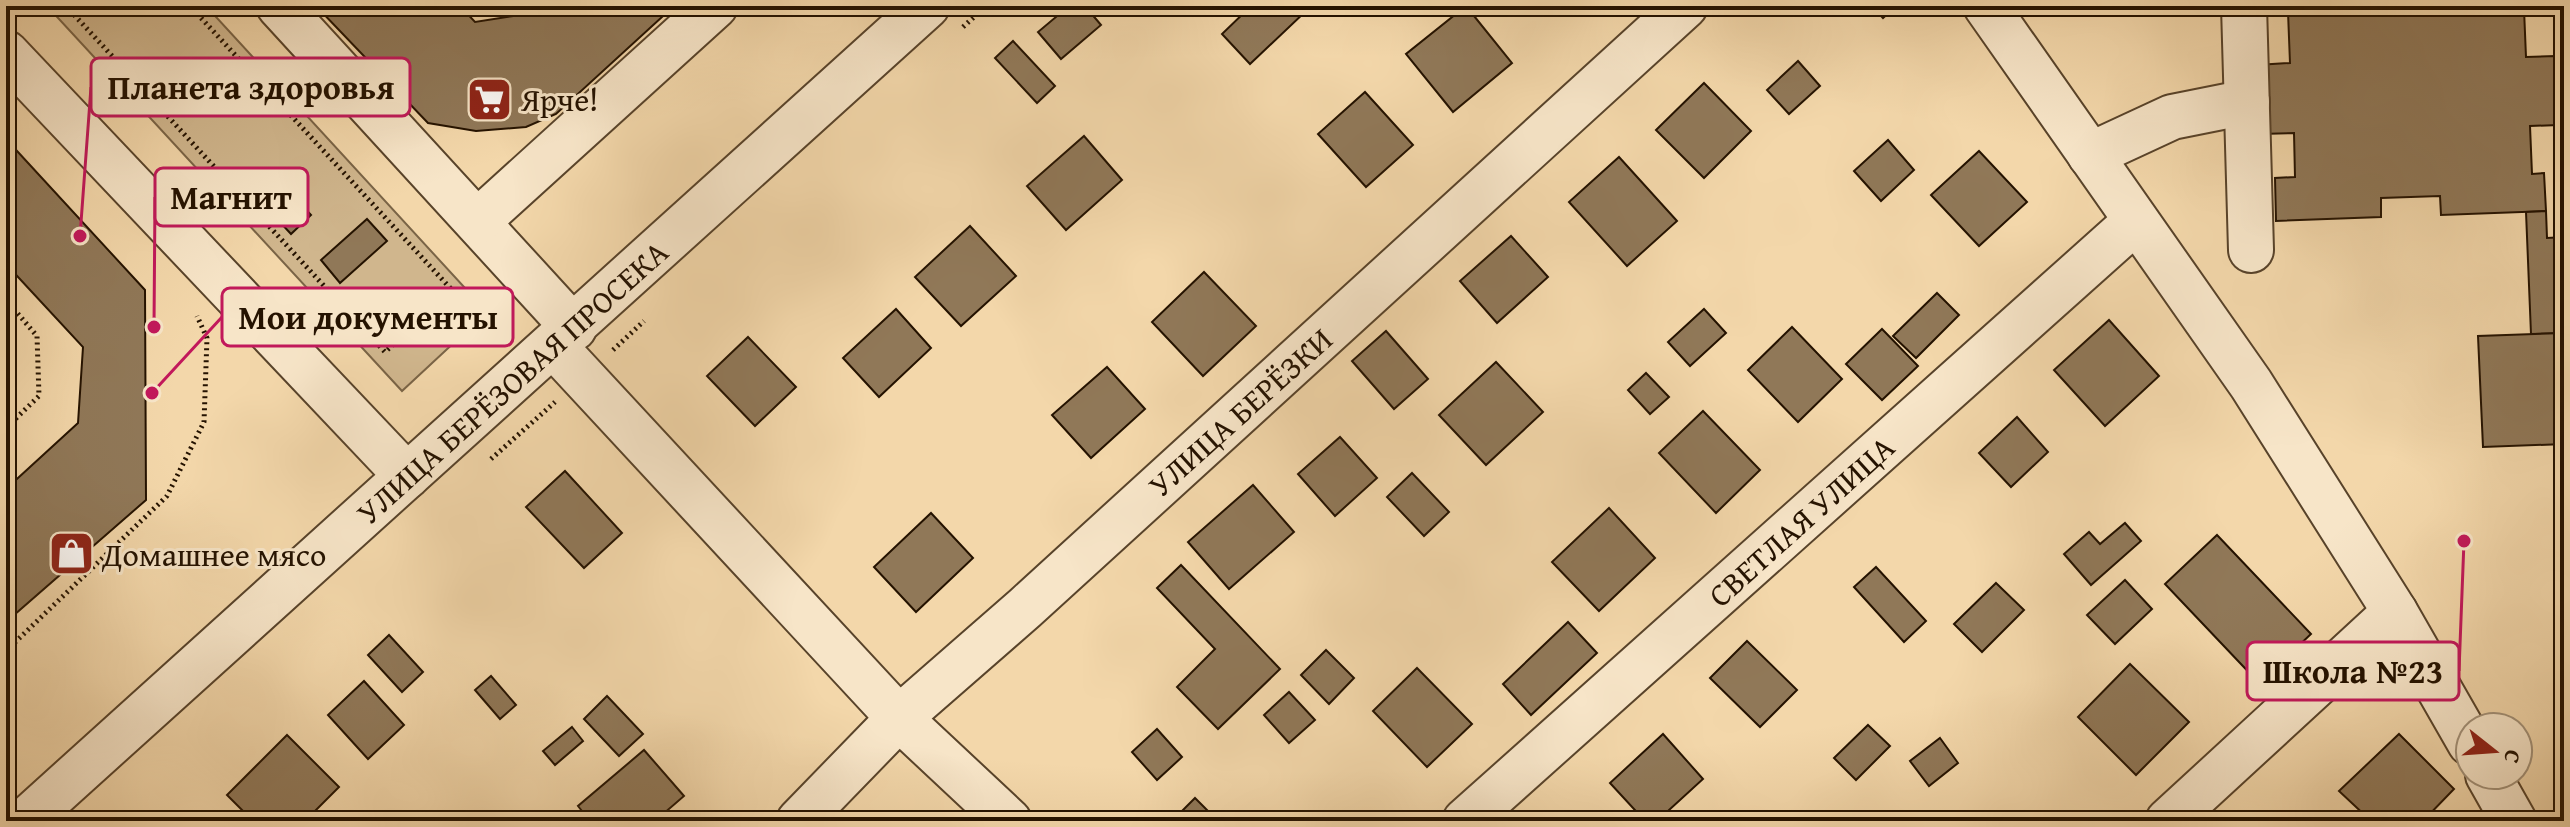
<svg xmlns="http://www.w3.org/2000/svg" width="2570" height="827" font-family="'Gentium Book Plus',serif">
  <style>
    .green { fill: #d0b68d; stroke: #7a6446; stroke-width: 2 }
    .building { fill: #907858; stroke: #241200; stroke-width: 2 }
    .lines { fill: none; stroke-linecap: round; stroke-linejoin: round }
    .minor-casing { stroke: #58432a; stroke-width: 48 }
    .path { stroke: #241200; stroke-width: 5; stroke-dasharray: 2 4; stroke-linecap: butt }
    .minor { stroke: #f7e5c8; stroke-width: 44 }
    .labels { text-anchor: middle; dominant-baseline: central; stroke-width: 6; stroke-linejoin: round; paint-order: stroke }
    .poi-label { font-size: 32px; fill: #241200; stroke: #f7e5c8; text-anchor: start }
    .street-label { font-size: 32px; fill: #241200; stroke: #f7e5c8 }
    .leader { fill: none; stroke: #c2185b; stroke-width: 3 }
    .callout-dot { fill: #c2185b; stroke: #f7e5c8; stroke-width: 3 }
    .callout { fill: #f7e5c8; stroke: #c2185b; stroke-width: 3 }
    .callout-label { font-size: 34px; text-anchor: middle; font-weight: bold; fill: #241200 }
  </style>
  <rect width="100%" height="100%" fill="#f3d7aa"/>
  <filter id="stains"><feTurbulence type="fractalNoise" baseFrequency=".0025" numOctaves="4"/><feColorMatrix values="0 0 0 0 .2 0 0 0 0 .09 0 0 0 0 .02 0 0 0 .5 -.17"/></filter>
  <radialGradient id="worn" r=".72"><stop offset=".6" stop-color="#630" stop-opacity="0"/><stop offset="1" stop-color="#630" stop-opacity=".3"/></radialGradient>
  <polygon class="green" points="47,6 206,6 487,312 402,391"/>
  <g class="building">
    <polygon points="316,6 460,6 475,22 513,16 524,6 674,6 556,114 526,127 476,131 428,123"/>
    <polygon points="1069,6 1085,6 1101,25 1061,59 1038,32"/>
    <polygon points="1251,6 1301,6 1306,11 1250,64 1222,34"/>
    <polygon points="1466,6 1512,63 1453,112 1406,54"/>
    <polygon points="1872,6 1896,6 1883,18"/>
    <polygon points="2277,6 2540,6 2524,9 2526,57 2555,56 2558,125 2530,126 2532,174 2544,173 2546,211 2441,215 2440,196 2381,198 2381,217 2276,221 2275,178 2295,177 2294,133 2260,134 2257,65 2290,63 2288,12 2277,12"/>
    <polygon points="1013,41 1055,86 1037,103 995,58"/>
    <polygon points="1798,61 1820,86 1789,114 1767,90"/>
    <polygon points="1704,83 1751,131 1704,178 1656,130"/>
    <polygon points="1365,92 1413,145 1366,187 1318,134"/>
    <polygon points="1084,136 1122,180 1066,230 1027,186"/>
    <polygon points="6,139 145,290 146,500 6,622 6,489 78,423 83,347 6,264"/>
    <polygon points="1888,140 1914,170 1881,201 1854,171"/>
    <polygon points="1979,151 2027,202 1979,246 1931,195"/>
    <polygon points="1619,157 1677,221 1627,266 1569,202"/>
    <polygon points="287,189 311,215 291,234 267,208"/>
    <polygon points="2546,211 2547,238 2564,237 2564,333 2531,334 2526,212"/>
    <polygon points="367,219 387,241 340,283 321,260"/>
    <polygon points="970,226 1016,276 961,326 915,277"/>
    <polygon points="1511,236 1548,277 1497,323 1460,281"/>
    <polygon points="1204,272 1256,326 1203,376 1152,322"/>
    <polygon points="1937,293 1959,315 1916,358 1893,336"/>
    <polygon points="896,309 931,348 879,397 843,358"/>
    <polygon points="1704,309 1726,333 1690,366 1668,342"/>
    <polygon points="2109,320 2159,376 2105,426 2054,370"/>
    <polygon points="1792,327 1842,379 1798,422 1748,370"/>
    <polygon points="1882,329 1918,366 1882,400 1846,364"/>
    <polygon points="1386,331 1428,379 1394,409 1352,361"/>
    <polygon points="2564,333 2564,444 2483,447 2478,336"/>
    <polygon points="748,337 796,387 755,426 707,376"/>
    <polygon points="1496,362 1543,412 1486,465 1439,415"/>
    <polygon points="1107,367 1145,409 1091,458 1052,415"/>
    <polygon points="1646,373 1669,397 1650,414 1628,390"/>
    <polygon points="1703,411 1760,470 1716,513 1659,453"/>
    <polygon points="2017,417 2048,452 2011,487 1979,453"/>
    <polygon points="1340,437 1377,478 1335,516 1298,474"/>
    <polygon points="565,471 622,533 584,568 526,507"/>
    <polygon points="1412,473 1449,512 1424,536 1387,497"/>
    <polygon points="1253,485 1294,532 1229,589 1188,542"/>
    <polygon points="1609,508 1655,558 1599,611 1552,562"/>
    <polygon points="931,513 973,558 916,612 874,567"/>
    <polygon points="2125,523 2141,541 2091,585 2064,554 2089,532 2100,544"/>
    <polygon points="2217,535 2311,634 2259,683 2165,584"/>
    <polygon points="1181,565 1280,669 1218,729 1177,687 1215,649 1157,588"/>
    <polygon points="1876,567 1926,621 1904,642 1854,587"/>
    <polygon points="2125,580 2152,609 2115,644 2087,615"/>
    <polygon points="1996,583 2024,610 1982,652 1954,624"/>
    <polygon points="1568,622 1597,653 1531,715 1503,684"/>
    <polygon points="389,635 423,672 402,692 368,655"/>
    <polygon points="1747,641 1797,690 1760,727 1710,678"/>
    <polygon points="1326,650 1354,678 1329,704 1301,675"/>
    <polygon points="2130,664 2189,722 2136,775 2078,717"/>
    <polygon points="1417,668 1472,724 1427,767 1373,711"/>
    <polygon points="491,676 516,705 500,719 475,690"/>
    <polygon points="364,681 404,725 368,759 328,715"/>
    <polygon points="1289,692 1315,720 1289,743 1264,715"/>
    <polygon points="607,696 643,734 619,756 584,719"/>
    <polygon points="1868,725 1890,746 1856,780 1834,758"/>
    <polygon points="572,727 583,741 555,765 543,751"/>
    <polygon points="1157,729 1182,757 1157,780 1132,752"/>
    <polygon points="1663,734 1703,779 1657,821 1645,821 1610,783"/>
    <polygon points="2399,734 2454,789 2423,821 2371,821 2339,791"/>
    <polygon points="287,735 339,787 305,821 253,821 227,795"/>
    <polygon points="1940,738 1958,763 1929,786 1910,761"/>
    <polygon points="644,750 684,796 655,821 590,821 578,806"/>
    <polygon points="1195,798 1218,821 1172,821"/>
  </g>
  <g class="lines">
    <defs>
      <g id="minor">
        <polyline points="279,6 574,328"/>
        <polyline points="1986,6 2251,384 2395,612 2470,743"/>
        <polyline points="2244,6 2251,250"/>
        <polyline points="6,53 407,476"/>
        <polyline points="2090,155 2172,117 2247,102"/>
        <polyline points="478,221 715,6"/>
        <polyline points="554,346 899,718 1009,821"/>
        <polyline points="2488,775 2514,821"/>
        <polyline points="25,821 927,6"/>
        <polyline points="799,821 899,718 1025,608 1685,6"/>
        <polyline points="1465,821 2136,221"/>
        <polyline points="2168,821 2395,612"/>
      </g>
    </defs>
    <use href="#minor" class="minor-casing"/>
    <g class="path">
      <polyline points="66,6 385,352 452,290 190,6"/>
      <polyline points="963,27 986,6"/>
      <polyline points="6,300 37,336 39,396 6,428"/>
      <polyline points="613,350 644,321"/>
      <polyline points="491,459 555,402"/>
      <polyline points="6,651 167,496 204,422 207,338 197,316"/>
    </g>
    <use href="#minor" class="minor"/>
  </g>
  <defs>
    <symbol id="supermarket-square" viewBox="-11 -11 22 22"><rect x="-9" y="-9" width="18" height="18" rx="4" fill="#8f2418" stroke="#f7e5c8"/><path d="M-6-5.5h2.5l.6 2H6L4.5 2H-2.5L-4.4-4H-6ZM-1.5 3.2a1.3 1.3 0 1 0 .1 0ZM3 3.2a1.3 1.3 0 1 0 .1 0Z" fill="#fff"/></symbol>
    <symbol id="shop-square" viewBox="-11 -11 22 22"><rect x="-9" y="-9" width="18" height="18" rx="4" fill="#8f2418" stroke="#f7e5c8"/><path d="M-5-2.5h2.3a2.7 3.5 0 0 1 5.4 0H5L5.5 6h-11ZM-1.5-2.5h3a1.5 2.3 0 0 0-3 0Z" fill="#fff"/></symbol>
  </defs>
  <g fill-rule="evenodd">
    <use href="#supermarket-square" x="464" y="74" width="51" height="51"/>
    <use href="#shop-square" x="46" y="528" width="51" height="51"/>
  </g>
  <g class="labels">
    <g class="poi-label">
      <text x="521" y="99">Ярче!</text>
      <text x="102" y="554">Домашнее мясо</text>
    </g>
    <g class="street-label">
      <text transform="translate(512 382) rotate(-42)">УЛИЦА БЕРЁЗОВАЯ ПРОСЕКА</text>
      <text transform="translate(1240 412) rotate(-42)">УЛИЦА БЕРЁЗКИ</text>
      <text transform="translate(1801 521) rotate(-42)">СВЕТЛАЯ УЛИЦА</text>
    </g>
  </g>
  <path class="leader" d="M80 236L91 87M154 327L155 197M152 393L222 317M2464 541L2459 671"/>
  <g class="callout-dot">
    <circle cx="80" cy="236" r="8"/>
    <circle cx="154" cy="327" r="8"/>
    <circle cx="152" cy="393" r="8"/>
    <circle cx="2464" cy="541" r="8"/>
  </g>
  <g class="callout">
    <rect x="91" y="58" width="319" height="58" rx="8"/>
    <rect x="155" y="168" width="153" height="58" rx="8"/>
    <rect x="222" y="288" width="291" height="58" rx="8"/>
    <rect x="2247" y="642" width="212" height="58" rx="8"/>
  </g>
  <g class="callout-label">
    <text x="251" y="99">Планета здоровья</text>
    <text x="231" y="209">Магнит</text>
    <text x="368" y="329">Мои документы</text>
    <text x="2353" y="683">Школа №23</text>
  </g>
  <rect width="2570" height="827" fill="none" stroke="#f3d7aa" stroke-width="32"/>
  <rect x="8" y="8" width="2554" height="811" fill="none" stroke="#241200" stroke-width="4"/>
  <rect x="16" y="16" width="2538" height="795" fill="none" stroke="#241200" stroke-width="2"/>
  <g transform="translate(2494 751) rotate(107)"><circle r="38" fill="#f7e5c8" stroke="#a39178" stroke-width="2"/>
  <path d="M0-6L14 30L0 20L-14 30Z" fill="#8f2418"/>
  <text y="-12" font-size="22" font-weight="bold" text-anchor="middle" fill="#241200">С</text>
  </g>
  <rect width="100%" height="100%" filter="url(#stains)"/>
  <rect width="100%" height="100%" fill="url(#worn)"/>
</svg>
